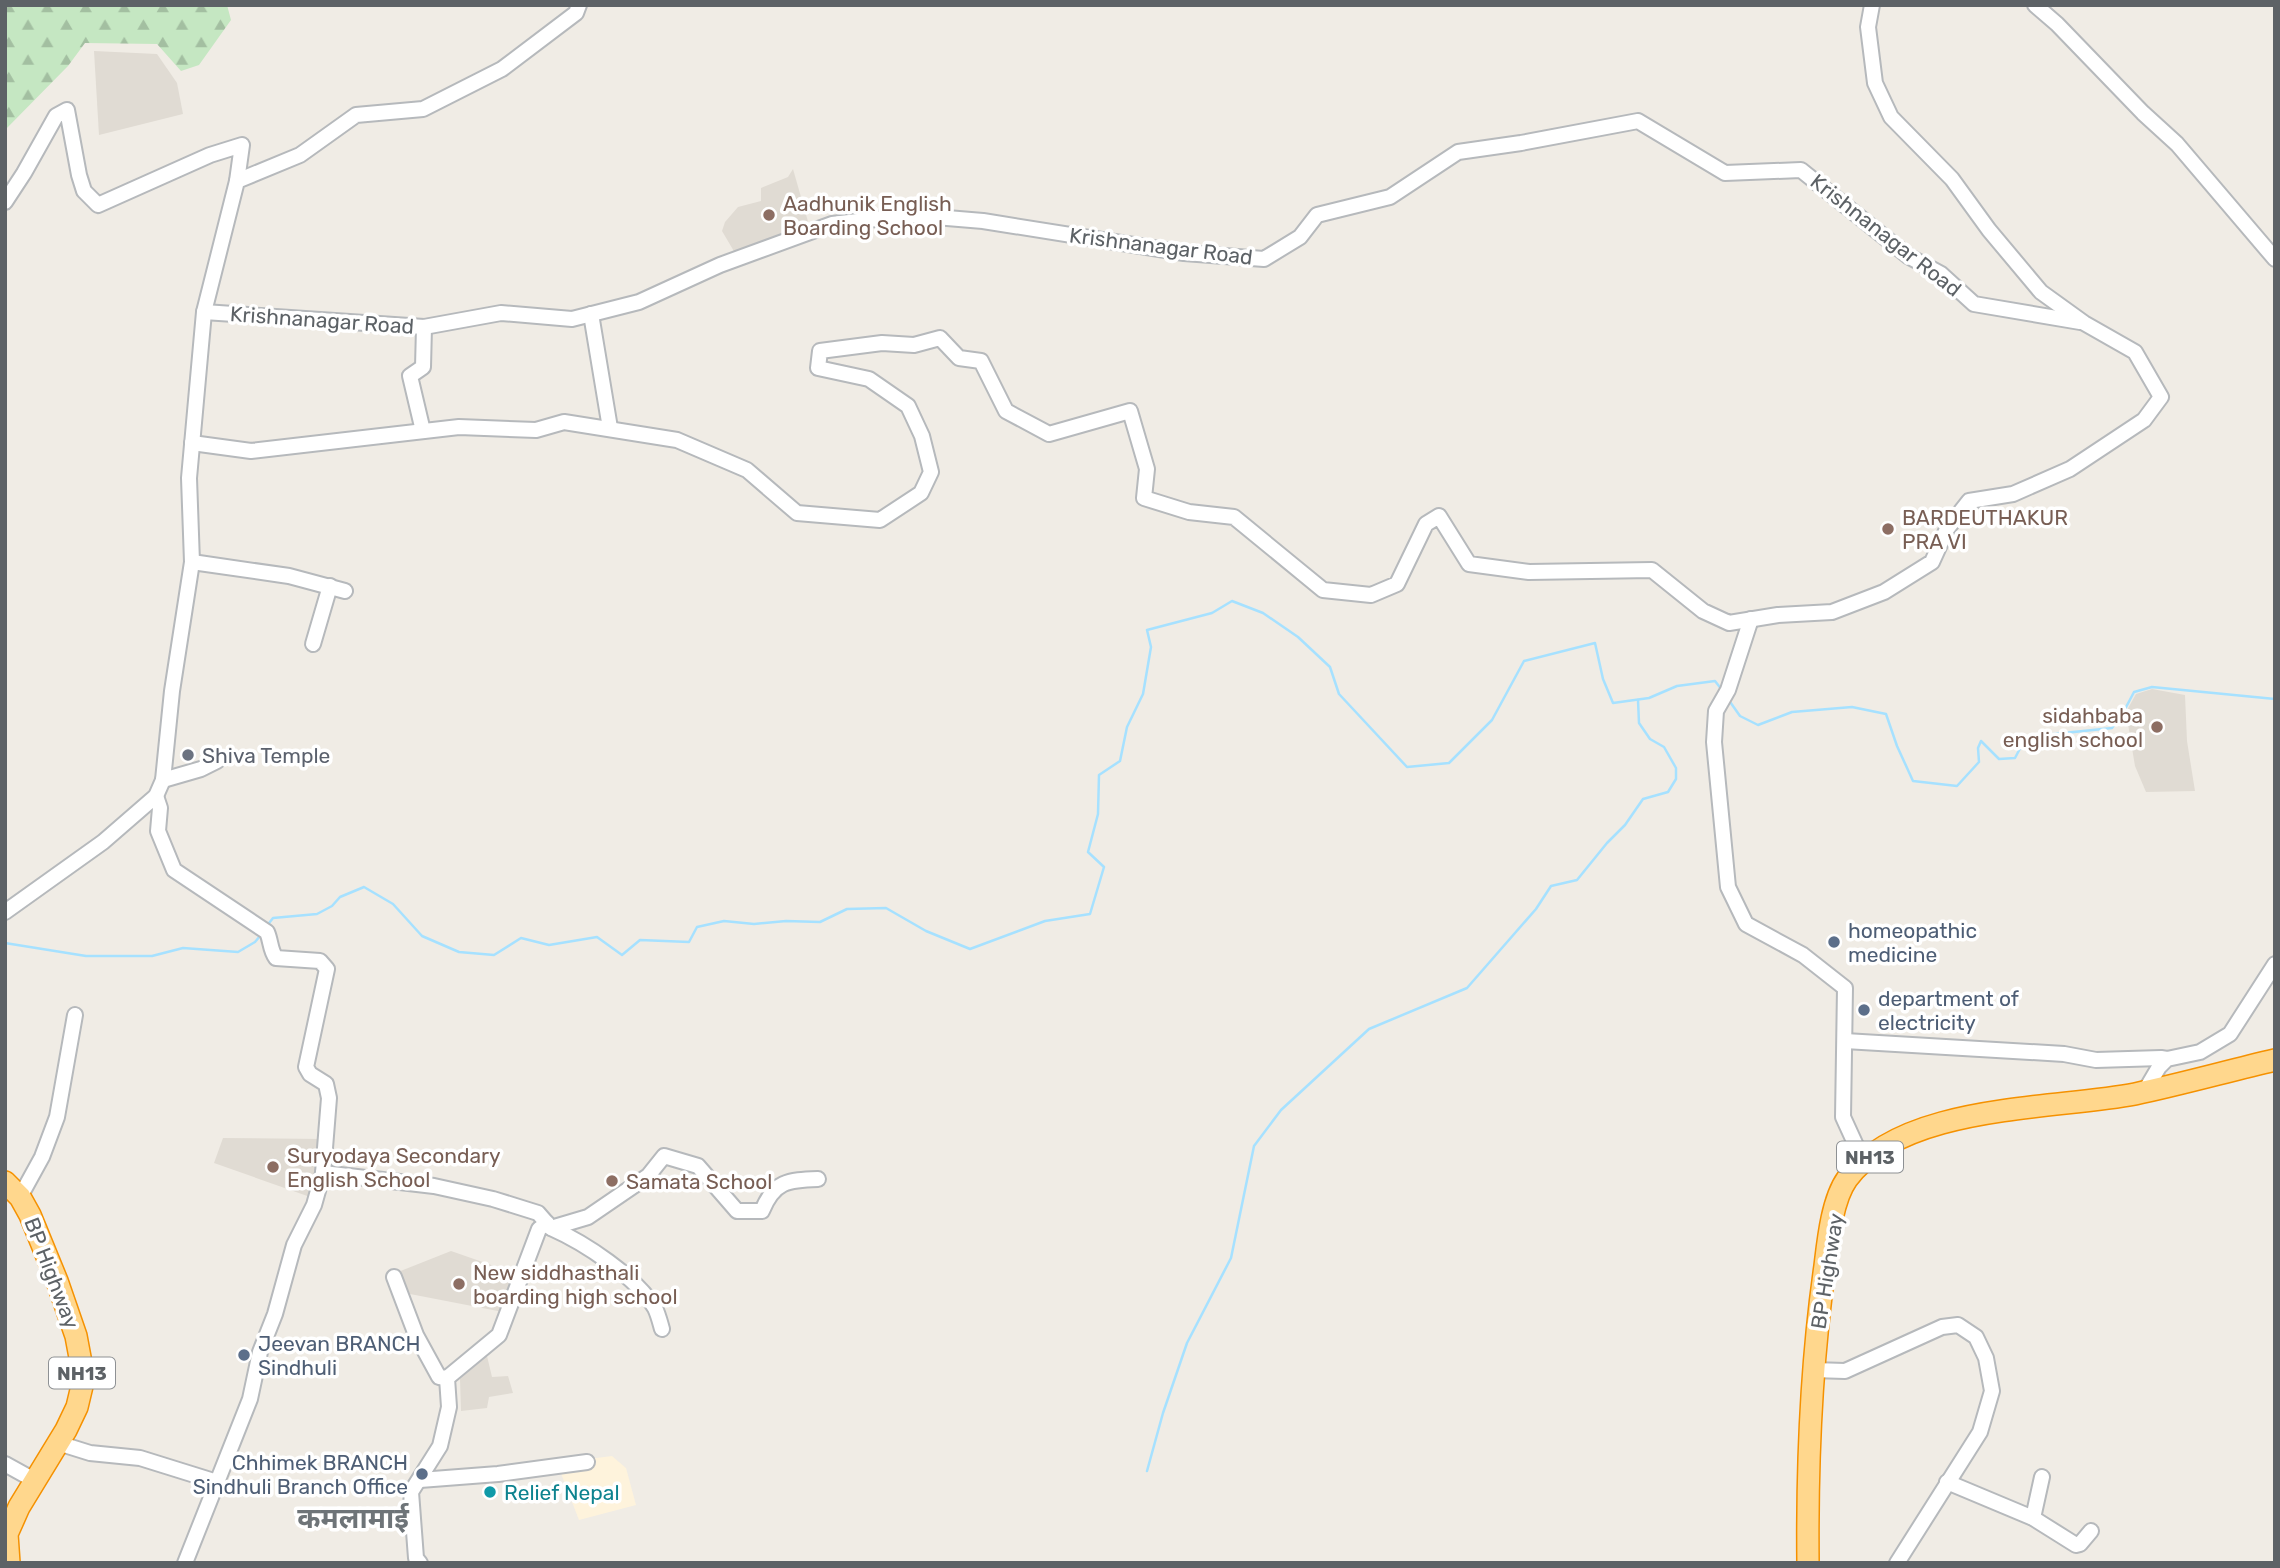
<svg xmlns="http://www.w3.org/2000/svg" width="2280" height="1568" font-family="Rubik,'Noto Sans Devanagari',sans-serif">
  <style>
    .commercial { fill: #fef3dc }
    .education { fill: #e0dbd3 }
    .forest { fill: url(#forest-firs) }
    .lines { fill: none; stroke-linecap: round; stroke-linejoin: round }
    .stream { stroke: #a6e1ff; stroke-width: 2.5 }
    .minor-casing { stroke: #b6b9bc; stroke-width: 18 }
    .highway-casing { stroke: #f59100; stroke-width: 24 }
    .minor { stroke: #fff; stroke-width: 14 }
    .highway { stroke: #ffd78d; stroke-width: 21 }
    .education-dot { fill: #8d6e63; stroke: #fff; stroke-width: 2.5 }
    .worship-dot { fill: #6b7280; stroke: #fff; stroke-width: 2.5 }
    .service-dot { fill: #5c6f8a; stroke: #fff; stroke-width: 2.5 }
    .culture-dot { fill: #0f9aa8; stroke: #fff; stroke-width: 2.5 }
    .labels { text-anchor: middle; dominant-baseline: central; stroke-width: 7; stroke-linejoin: round; paint-order: stroke }
    .shield { fill: #fff; stroke: #8e9194; stroke-width: 2 }
    .shield-label { font-size: 19px; font-weight: bold; fill: #5d6266 }
    .education-label { font-size: 21px; fill: #785e54; stroke: #fff; text-anchor: start }
    .street-label { font-size: 21px; fill: #5d6266; stroke: #fff }
    .worship-label { font-size: 21px; fill: #5b616d; stroke: #fff; text-anchor: start }
    .service-label { font-size: 21px; fill: #4e5e75; stroke: #fff; text-anchor: start }
    .culture-label { font-size: 21px; fill: #0d838f; stroke: #fff; text-anchor: start }
    .district-label { font-size: 28px; font-weight: bold; fill: #6e7478; stroke: #fff }
  </style>
  <defs>
    <pattern id="forest-firs" width="22" height="20" patternUnits="userSpaceOnUse" patternTransform="scale(1.75)"><rect width="22" height="20" fill="#c5e7c2"/><path d="M5 1l3.5 6h-7zM16 11l3.5 6h-7z" fill="#a3bfa1"/></pattern>
  </defs>
  <rect width="100%" height="100%" fill="#f0ece5"/>
  <polygon class="commercial" points="612,1456 626,1468 636,1505 579,1520 557,1463"/>
  <g class="education">
    <polygon points="94,51 157,54 177,83 183,114 99,135"/>
    <polygon points="793,169 809,225 735,253 722,231 725,222 738,207 761,201 761,188 788,177"/>
    <polygon points="2152,689 2185,695 2187,741 2195,791 2146,792 2135,766 2126,712 2136,694"/>
    <polygon points="223,1138 323,1139 313,1198 214,1163"/>
    <polygon points="451,1251 517,1274 503,1312 410,1294 398,1272"/>
    <polygon points="487,1356 492,1377 508,1376 513,1393 489,1397 487,1408 461,1411 460,1379"/>
  </g>
  <polygon class="forest" points="5,5 227,5 231,20 199,65 181,71 157,44 85,43 68,66 5,130"/>
  <g class="lines">
    <g class="stream">
      <polyline points="1728,699 1740,716 1758,725 1792,712 1852,707 1886,714 1897,746 1913,781 1957,786 1979,762 1978,748 1981,741 1999,759 2015,758 2026,737 2112,728 2124,711 2134,692 2152,687 2275,699"/>
      <polyline points="266,927 273,918 317,914 332,906 340,897 364,887 393,904 422,936 459,952 494,955 521,938 549,945 597,937 622,955 640,940 689,942 697,927 724,921 754,924 786,921 820,922 847,909 886,908 926,931 970,949 1045,921 1090,914 1104,867 1088,852 1098,814 1099,775 1120,761 1127,727 1143,694 1151,647 1147,630 1212,613 1232,601 1263,613 1298,637 1330,667 1339,694 1407,767 1449,763 1492,720 1524,661 1595,643 1603,679 1613,703 1649,698 1677,686 1715,681 1722,690"/>
      <polyline points="5,943 86,956 152,956 183,948 238,952 255,942 260,936"/>
      <polyline points="1147,1471 1163,1413 1187,1343 1231,1258 1254,1146 1281,1110 1369,1029 1467,988 1536,909 1551,886 1577,880 1607,843 1625,825 1643,799 1668,792 1676,779 1676,768 1664,747 1650,739 1639,723 1638,700"/>
    </g>
    <defs>
      <g id="minor">
        <polyline points="2035,5 2057,24 2143,113 2177,144 2275,259"/>
        <polyline points="5,202 24,173 56,116 67,110 79,175 84,191 98,205 210,155 242,145 237,181"/>
        <polyline points="204,312 424,327 501,313 572,319 639,302 720,265 832,224 911,215 983,221 1184,253 1264,259 1300,237 1317,215 1390,197 1458,152 1521,143 1638,121 1725,173 1801,170 1908,256 1941,274 1974,304 2080,322"/>
        <polyline points="591,314 610,428"/>
        <polyline points="423,431 410,376 423,367 424,327"/>
        <polyline points="192,443 251,451 459,427 536,430 564,422 677,440 747,470 797,513 880,520 921,493 931,472 922,436 908,406 869,379 818,368 820,351 882,343 914,345 940,338 959,358 981,361 1006,411 1049,434 1130,411 1147,469 1144,498 1189,512 1234,517 1323,590 1371,595 1397,584 1426,524 1439,516 1469,564 1529,572 1652,570 1703,611 1729,623 1778,615 1832,612 1884,592 1932,562 1947,529 1969,501 2013,494 2070,469 2144,420 2161,397 2135,352 2084,323 2041,292 1989,230 1952,179 1891,117 1875,83 1868,27 1872,5"/>
        <polyline points="192,562 289,576 345,591"/>
        <polyline points="1751,619 1728,690 1716,711 1714,742 1728,887 1746,924 1803,955 1845,988 1843,1117 1864,1163"/>
        <polyline points="313,644 330,586"/>
        <polyline points="163,780 201,769 217,761"/>
        <path d="M156,796L160,808L158,831L174,870L267,932C271,941 270,950 276,958L320,961L327,969L306,1067L310,1074L326,1084L329,1098L323,1173L314,1205L294,1245L275,1314L260,1352L250,1399L185,1563"/>
        <polyline points="5,912 103,842 156,796 163,780 172,691 192,562 189,478 204,312 237,181 300,155 356,115 423,109 502,69 576,13 579,5"/>
        <polyline points="1845,1041 2064,1054 2096,1060 2161,1058 2167,1059"/>
        <polyline points="2147,1091 2149,1084 2159,1067 2167,1059 2200,1052 2230,1034 2275,964"/>
        <path d="M323,1173L434,1186L493,1199L538,1213L551,1228L588,1217L648,1176L664,1156L698,1166L737,1211H762C774,1181 788,1180 818,1179"/>
        <polyline points="20,1197 42,1157 57,1117 75,1015"/>
        <path d="M551,1228C585,1243 635,1276 655,1308C658,1314 660,1322 662,1329"/>
        <polyline points="394,1277 416,1335 439,1377 447,1378"/>
        <polyline points="1813,1370 1845,1371 1942,1327 1958,1325 1976,1337 1986,1358 1992,1391 1980,1432 1897,1563"/>
        <polyline points="58,1443 90,1453 140,1458 217,1482"/>
        <polyline points="5,1464 34,1480"/>
        <polyline points="420,1480 498,1474 587,1462"/>
        <polyline points="1947,1482 2033,1518 2076,1545 2080,1544 2091,1531"/>
        <polyline points="2033,1518 2042,1477"/>
        <polyline points="420,1563 416,1558 411,1492 440,1446 449,1407 447,1378 499,1335 539,1229 547,1223"/>
      </g>
      <g id="highway">
        <polyline points="5,1182 20,1197 30,1215 57,1281 76,1336 82,1368 82,1386 77,1407 66,1430 19,1507 7,1534 9,1563"/>
        <path d="M1808,1563C1807,1464 1811,1364 1825,1266C1828,1241 1832,1200 1847,1179C1903,1104 2051,1110 2135,1094C2182,1084 2228,1071 2275,1060"/>
      </g>
    </defs>
    <use href="#minor" class="minor-casing"/>
    <use href="#highway" class="highway-casing"/>
    <use href="#minor" class="minor"/>
    <use href="#highway" class="highway"/>
  </g>
  <g class="education-dot">
    <circle cx="769" cy="215" r="7"/>
    <circle cx="1888" cy="529" r="7"/>
    <circle cx="2157" cy="727" r="7"/>
    <circle cx="273" cy="1167" r="7"/>
    <circle cx="612" cy="1181" r="7"/>
    <circle cx="459" cy="1284" r="7"/>
  </g>
  <circle class="worship-dot" cx="188" cy="755" r="7"/>
  <g class="service-dot">
    <circle cx="1834" cy="942" r="7"/>
    <circle cx="1864" cy="1010" r="7"/>
    <circle cx="244" cy="1355" r="7"/>
    <circle cx="422" cy="1474" r="7"/>
  </g>
  <circle class="culture-dot" cx="490" cy="1492" r="7"/>
  <g class="labels">
    <g class="shield">
      <rect x="1837" y="1141.5" width="66" height="31" rx="5"/>
      <rect x="49" y="1357.5" width="66" height="31" rx="5"/>
    </g>
    <g class="shield-label">
      <text x="1870" y="1157">NH13</text>
      <text x="82" y="1373">NH13</text>
    </g>
    <g class="education-label">
      <text x="783" y="203">Aadhunik English<tspan x="783" dy="24">Boarding School</tspan></text>
      <text x="1902" y="517">BARDEUTHAKUR<tspan x="1902" dy="24">PRA VI</tspan></text>
      <text x="2143" y="715" text-anchor="end">sidahbaba<tspan x="2143" dy="24">english school</tspan></text>
      <text x="287" y="1155">Suryodaya Secondary<tspan x="287" dy="24">English School</tspan></text>
      <text x="626" y="1181">Samata School</text>
      <text x="473" y="1272">New siddhasthali<tspan x="473" dy="24">boarding high school</tspan></text>
    </g>
    <g class="street-label">
      <text transform="translate(1886 235) rotate(38)">Krishnanagar Road</text>
      <text transform="translate(1161 246) rotate(7)">Krishnanagar Road</text>
      <text transform="translate(322 320) rotate(4)">Krishnanagar Road</text>
      <text transform="translate(1827 1271) rotate(-81)">BP Highway</text>
      <text transform="translate(52 1273) rotate(69)">BP Highway</text>
    </g>
    <g class="worship-label">
      <text x="202" y="755">Shiva Temple</text>
    </g>
    <g class="service-label">
      <text x="1848" y="930">homeopathic<tspan x="1848" dy="24">medicine</tspan></text>
      <text x="1878" y="998">department of<tspan x="1878" dy="24">electricity</tspan></text>
      <text x="258" y="1343">Jeevan BRANCH<tspan x="258" dy="24">Sindhuli</tspan></text>
      <text x="408" y="1462" text-anchor="end">Chhimek BRANCH<tspan x="408" dy="24">Sindhuli Branch Office</tspan></text>
    </g>
    <g class="culture-label">
      <text x="504" y="1492">Relief Nepal</text>
    </g>
    <g class="district-label">
      <text x="353" y="1518">कमलामाई</text>
    </g>
  </g>
  <rect width="2280" height="1568" fill="none" stroke="#5d6266" stroke-width="14"/>
</svg>
